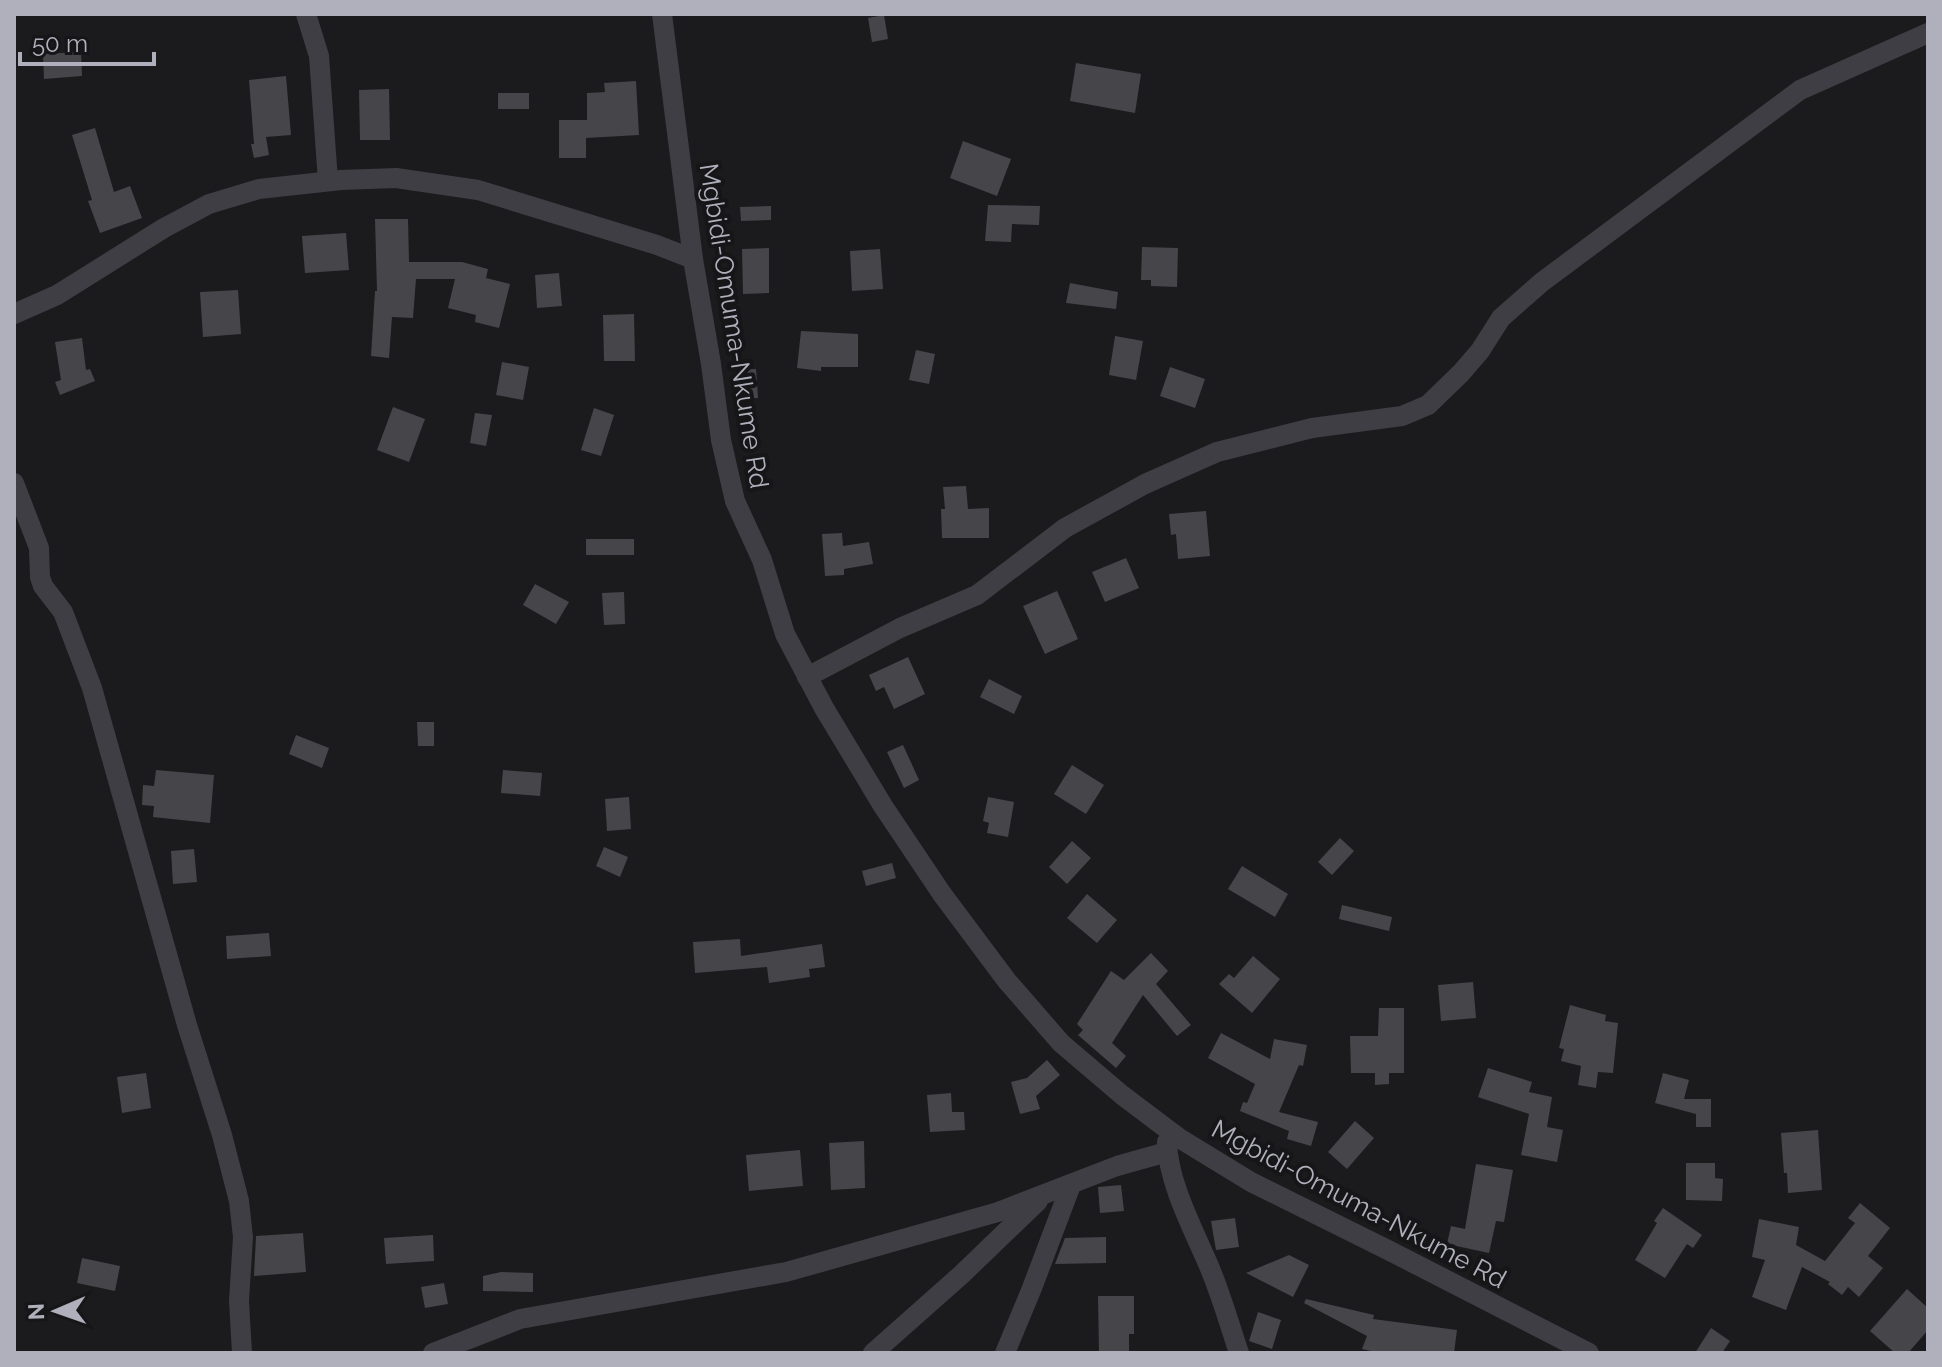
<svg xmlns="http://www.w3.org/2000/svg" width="1942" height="1367" font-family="Raleway,sans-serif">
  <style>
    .building { fill: #46454a }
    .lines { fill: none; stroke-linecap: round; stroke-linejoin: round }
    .minor { stroke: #3f3e44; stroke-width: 20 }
    .labels { text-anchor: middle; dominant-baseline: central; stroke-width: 8; stroke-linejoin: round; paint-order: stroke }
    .street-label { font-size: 26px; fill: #afb0bb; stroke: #161618 }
  </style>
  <rect width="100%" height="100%" fill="#1b1b1d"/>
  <g class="building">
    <polygon points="884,15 888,39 872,42 868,18"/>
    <polygon points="81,52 82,76 44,79 43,54"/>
    <polygon points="1076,63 1141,74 1135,113 1070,101"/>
    <polygon points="286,76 291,135 266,137 269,155 254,158 251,144 254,144 249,80"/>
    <polygon points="636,81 639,135 586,138 586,158 559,158 559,120 587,120 587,93 605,92 604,83"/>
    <polygon points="389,89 390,140 360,140 359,90"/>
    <rect x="498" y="93" width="31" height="16"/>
    <polygon points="95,128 114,192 130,186 142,218 100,233 88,201 92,200 72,135"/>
    <polygon points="963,141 1011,159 997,196 950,178"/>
    <polygon points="988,205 1040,206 1039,225 1012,224 1011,242 985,241"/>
    <polygon points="771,206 771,220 741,221 740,207"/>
    <polygon points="375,219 408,219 409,262 462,262 488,269 486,278 510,284 499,328 475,322 476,315 448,308 455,279 416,279 413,318 392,317 389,358 371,356 375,291 377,291"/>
    <polygon points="346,233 349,270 305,273 302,236"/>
    <polygon points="1142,247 1178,248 1177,287 1151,286 1151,280 1141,280"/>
    <polygon points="769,248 769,293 743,294 742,249"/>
    <polygon points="880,249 883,289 852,291 850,251"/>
    <polygon points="559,273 562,306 537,308 535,275"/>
    <polygon points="1070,283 1118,292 1116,309 1066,303"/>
    <polygon points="238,290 241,334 203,337 200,292"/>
    <polygon points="634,314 635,361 604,361 603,315"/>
    <polygon points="801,331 858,334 858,367 821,367 821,371 797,368"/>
    <polygon points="1115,336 1143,341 1136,380 1109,375"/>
    <polygon points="82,338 86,370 90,369 95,381 60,395 55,382 61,380 55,342"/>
    <polygon points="916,350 935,354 929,384 909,380"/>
    <polygon points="502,362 529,367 523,400 496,395"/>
    <polygon points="1170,367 1205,379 1195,408 1160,396"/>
    <polygon points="756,369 758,398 739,399 738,370"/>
    <polygon points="393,407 425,419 409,462 377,450"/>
    <polygon points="594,408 614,415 601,456 581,450"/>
    <polygon points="475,413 492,415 486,446 470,443"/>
    <polygon points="966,486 968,509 989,508 989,538 942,538 941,509 945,509 943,487"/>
    <polygon points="1206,511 1210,556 1178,559 1176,534 1171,535 1169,514"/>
    <polygon points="842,533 843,546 869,542 873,564 844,569 844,575 825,576 822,534"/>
    <rect x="586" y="539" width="48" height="16"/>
    <polygon points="1126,558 1139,588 1105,602 1092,572"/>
    <polygon points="535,584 569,602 556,624 523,605"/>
    <polygon points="1057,591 1078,639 1045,654 1023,606"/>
    <polygon points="624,592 625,624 604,625 602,593"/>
    <polygon points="908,657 925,694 894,709 884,687 876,691 869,675"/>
    <polygon points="989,679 1022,696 1014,714 980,697"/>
    <polygon points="417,722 434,722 434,746 418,746"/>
    <polygon points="296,735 329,748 322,768 289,754"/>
    <polygon points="903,745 919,780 904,788 887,752"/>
    <polygon points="1072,765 1104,785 1086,814 1054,794"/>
    <polygon points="156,770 214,775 210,823 153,817 154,806 142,805 143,785 154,786"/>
    <polygon points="503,770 542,773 540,796 501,793"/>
    <polygon points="629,797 631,829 607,831 605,799"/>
    <polygon points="988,797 1014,802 1008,837 987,833 989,823 983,821"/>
    <polygon points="1340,838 1354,851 1332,875 1318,862"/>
    <polygon points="1072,841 1091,858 1067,884 1049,867"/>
    <polygon points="604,847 628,857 620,877 596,866"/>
    <polygon points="194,849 197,882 173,884 171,851"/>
    <polygon points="892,863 896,878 866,886 862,871"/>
    <polygon points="1242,866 1288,894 1275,917 1228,889"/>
    <polygon points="1087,894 1117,920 1097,943 1067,918"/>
    <polygon points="1342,905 1392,917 1389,931 1339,919"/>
    <polygon points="269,933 271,956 227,959 226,936"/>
    <polygon points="740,939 741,956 822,944 825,967 809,969 810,977 769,983 767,967 695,973 693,942"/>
    <polygon points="1151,953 1168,971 1156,984 1191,1025 1177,1036 1143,995 1112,1043 1126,1056 1116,1068 1078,1035 1083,1030 1077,1024 1111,971 1124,980"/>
    <polygon points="1253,956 1280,979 1252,1013 1219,984 1229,974 1234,978"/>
    <polygon points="1473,982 1476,1018 1441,1021 1438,985"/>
    <polygon points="1570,1005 1606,1015 1605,1021 1618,1023 1613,1073 1598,1072 1596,1088 1578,1085 1581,1066 1561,1061 1564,1049 1559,1048"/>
    <polygon points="1379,1008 1404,1008 1404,1073 1389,1073 1389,1084 1375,1085 1375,1073 1351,1073 1350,1036 1378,1036"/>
    <polygon points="1221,1033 1270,1059 1274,1039 1307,1045 1303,1066 1299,1065 1279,1112 1318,1122 1311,1146 1287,1139 1289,1131 1240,1111 1243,1102 1247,1103 1255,1084 1208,1058"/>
    <polygon points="1047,1060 1060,1075 1036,1096 1040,1109 1020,1114 1011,1082 1027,1078"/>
    <polygon points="1488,1068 1532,1082 1529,1092 1552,1097 1547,1127 1563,1130 1557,1162 1521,1155 1529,1114 1478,1097"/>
    <polygon points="146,1073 151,1108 122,1113 117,1077"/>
    <polygon points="1663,1073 1689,1080 1684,1099 1711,1099 1711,1127 1696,1127 1696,1114 1655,1103"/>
    <polygon points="951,1093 952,1112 964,1112 965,1130 930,1132 927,1095"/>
    <polygon points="1355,1121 1374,1138 1347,1169 1328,1152"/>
    <polygon points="1818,1130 1822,1190 1788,1193 1787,1173 1784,1173 1781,1133"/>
    <polygon points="864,1141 865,1188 831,1190 829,1143"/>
    <polygon points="800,1150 803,1186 749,1191 746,1155"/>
    <polygon points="1686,1163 1715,1163 1715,1178 1723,1179 1722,1201 1686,1200"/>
    <polygon points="1476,1164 1513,1170 1504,1222 1496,1221 1489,1253 1447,1244 1451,1226 1465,1229"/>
    <polygon points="1121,1185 1124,1211 1100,1213 1098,1187"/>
    <polygon points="1860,1203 1890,1228 1868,1256 1883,1268 1859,1297 1848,1287 1842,1295 1828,1284 1830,1282 1802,1267 1786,1310 1752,1297 1765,1260 1752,1257 1759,1219 1799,1227 1796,1245 1825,1261 1855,1223 1848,1218"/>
    <polygon points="1663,1208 1702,1235 1693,1248 1687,1244 1665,1278 1635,1260 1657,1223 1654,1221"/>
    <polygon points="1235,1218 1239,1247 1216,1250 1211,1221"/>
    <polygon points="303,1233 306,1272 254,1276 256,1236"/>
    <polygon points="433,1235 434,1261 386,1264 384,1238"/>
    <polygon points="1106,1237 1106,1263 1055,1264 1065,1238"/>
    <polygon points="1289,1255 1309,1265 1293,1297 1246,1273"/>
    <polygon points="82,1258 120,1266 115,1291 77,1283"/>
    <polygon points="501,1272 533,1273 533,1292 483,1291 483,1276"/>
    <polygon points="444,1283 448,1304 425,1308 421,1287"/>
    <polygon points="1907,1289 1928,1308 1928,1330 1908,1353 1895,1353 1870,1331"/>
    <polygon points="1098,1296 1134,1296 1134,1334 1129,1334 1129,1353 1099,1353"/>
    <polygon points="1306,1299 1374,1315 1373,1319 1457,1330 1454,1353 1380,1353 1362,1349 1367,1336 1304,1303"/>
    <polygon points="1258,1312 1281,1320 1272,1349 1249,1341"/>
    <polygon points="1711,1328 1730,1341 1722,1353 1695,1353"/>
  </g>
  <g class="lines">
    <g class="minor">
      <polyline points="306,14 319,56 328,181"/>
      <polyline points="662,14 693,259 711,364 721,440 735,501 762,560 785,634 824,708 883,806 942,894 1007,981 1061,1043 1122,1095 1179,1138 1251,1182 1388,1250 1589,1353"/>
      <polyline points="14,314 57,295 164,228 209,204 259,189 341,180 396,178 478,190 657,245 693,259"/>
      <polyline points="14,483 39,548 40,577 43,586 63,612 92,688 187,1025 222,1135 239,1201 243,1237 239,1301 242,1353"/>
      <polyline points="807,677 900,628 977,595 1065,528 1145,484 1217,452 1312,428 1402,416 1428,405 1461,373 1480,351 1501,318 1542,282 1800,90 1928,33"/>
      <path d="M1167,1142C1168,1184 1195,1232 1211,1271C1222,1298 1230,1326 1239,1353"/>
      <polyline points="433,1353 520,1319 786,1272 998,1212 1117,1166 1167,1152"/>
      <polyline points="873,1353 961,1275 1038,1201"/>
      <polyline points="1005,1353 1032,1288 1071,1185"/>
    </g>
  </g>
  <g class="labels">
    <g class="street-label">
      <text transform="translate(734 326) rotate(81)">Mgbidi-Omuma-Nkume Rd</text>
      <text transform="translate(1359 1204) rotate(28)">Mgbidi-Omuma-Nkume Rd</text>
    </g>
  </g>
  <rect width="1942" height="1367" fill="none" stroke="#afb0bb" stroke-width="32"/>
  <g transform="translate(56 1311) rotate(268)" stroke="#161618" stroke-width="6" paint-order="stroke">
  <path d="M0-6L14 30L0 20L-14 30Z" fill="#afb0bb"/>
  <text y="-12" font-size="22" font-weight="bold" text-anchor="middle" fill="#afb0bb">N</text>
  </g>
  <path d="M20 52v12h134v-12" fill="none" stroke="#afb0bb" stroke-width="4"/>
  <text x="32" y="52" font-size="24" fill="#afb0bb" stroke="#161618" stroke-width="6" paint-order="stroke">50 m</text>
</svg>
